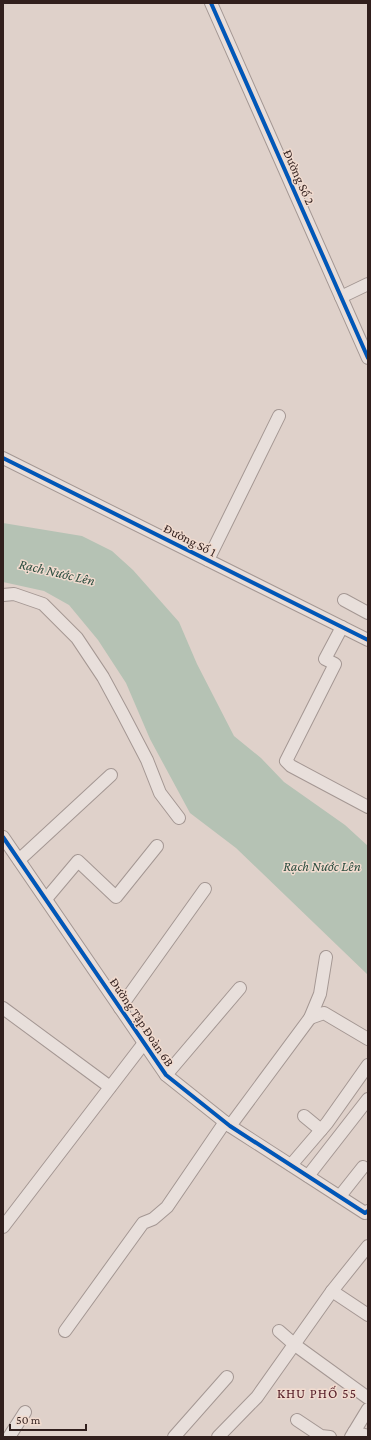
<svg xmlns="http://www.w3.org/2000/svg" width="371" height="1440" font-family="'Crimson Pro',serif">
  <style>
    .water { fill: #b5c2b4 }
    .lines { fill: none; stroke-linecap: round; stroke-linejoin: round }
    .minor-casing { stroke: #a49793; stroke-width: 14 }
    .minor { stroke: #e8dfdb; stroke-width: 12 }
    .cycleway-casing { stroke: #f1dbcf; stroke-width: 6 }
    .cycleway { stroke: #0057b8; stroke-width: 4 }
    .labels { text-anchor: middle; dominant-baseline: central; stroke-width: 3; stroke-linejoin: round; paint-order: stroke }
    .street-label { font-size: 13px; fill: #311f1d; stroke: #f1dbcf }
    .water-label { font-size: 14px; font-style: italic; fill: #2e4f41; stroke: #f1dbcf }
    .neighbourhood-label { font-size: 14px; letter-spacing: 1px; fill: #59212a; stroke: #f1dbcf }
  </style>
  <rect width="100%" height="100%" fill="#dfd1ca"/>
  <polygon class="water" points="3,523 82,536 112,551 133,570 179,622 197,664 234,736 261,758 284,782 345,825 368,846 368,975 236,848 190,813 150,739 126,683 98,640 69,605 44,591 3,582"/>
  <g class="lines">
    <defs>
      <g id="minor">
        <polyline points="211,3 368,358"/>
        <polyline points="341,297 368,284"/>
        <polyline points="3,458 368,640"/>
        <polyline points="208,560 279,416"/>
        <polyline points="3,595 14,594 43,604 77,638 103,677 123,714 147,760 160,793 179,818"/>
        <polyline points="344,600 368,613"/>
        <polyline points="342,627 325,659 335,664 286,761 291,766 368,807"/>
        <polyline points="3,837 166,1075 230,1126 365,1213 368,1211"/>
        <polyline points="19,860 111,775"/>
        <polyline points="46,899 78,861 116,897 157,846"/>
        <polyline points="3,1008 110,1087"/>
        <polyline points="120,1008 205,889"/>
        <polyline points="310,1018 324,1013 368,1039"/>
        <polyline points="166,1075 240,988"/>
        <polyline points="304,1116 321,1130"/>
        <polyline points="230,1126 310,1018 320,994 326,957"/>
        <polyline points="291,1165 327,1123 368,1065"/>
        <polyline points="308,1176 368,1099"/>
        <polyline points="340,1196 363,1167"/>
        <polyline points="3,1227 144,1043"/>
        <polyline points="332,1291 368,1315"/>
        <polyline points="65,1331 143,1223 153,1219 167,1207 225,1122"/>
        <polyline points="279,1331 295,1345 368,1398"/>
        <polyline points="297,1420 321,1436 330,1437"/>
        <polyline points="354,1432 368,1436"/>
        <polyline points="9,1437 25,1412"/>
        <polyline points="174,1437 227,1377"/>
        <polyline points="218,1437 257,1397 332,1291 368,1246"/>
        <polyline points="351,1437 368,1409"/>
      </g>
    </defs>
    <use href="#minor" class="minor-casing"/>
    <use href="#minor" class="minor"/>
    <defs>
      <g id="cycleway">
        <polyline points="211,3 368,358"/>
        <polyline points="3,458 368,640"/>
        <polyline points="3,837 166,1075 230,1126 365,1213 368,1211"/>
      </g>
    </defs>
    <use href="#cycleway" class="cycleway-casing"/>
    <use href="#cycleway" class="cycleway"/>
  </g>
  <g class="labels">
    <g class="street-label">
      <text transform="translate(299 177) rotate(66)">Đường Số 2</text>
      <text transform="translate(190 540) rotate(27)">Đường Số 1</text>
      <text transform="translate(142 1022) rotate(56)">Đường Tập Đoàn 6B</text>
    </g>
    <g class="water-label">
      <text transform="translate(57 572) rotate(13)">Rạch Nước Lên</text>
      <text x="322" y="866">Rạch Nước Lên</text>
    </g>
    <g class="neighbourhood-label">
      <text x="317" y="1393">KHU PHỐ 55</text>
    </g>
  </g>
  <rect width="371" height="1440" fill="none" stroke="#311f1d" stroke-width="8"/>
  <path d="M10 1424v6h76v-6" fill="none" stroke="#311f1d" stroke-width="2"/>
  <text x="16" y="1424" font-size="12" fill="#311f1d" stroke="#f1dbcf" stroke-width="3" paint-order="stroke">50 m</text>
</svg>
